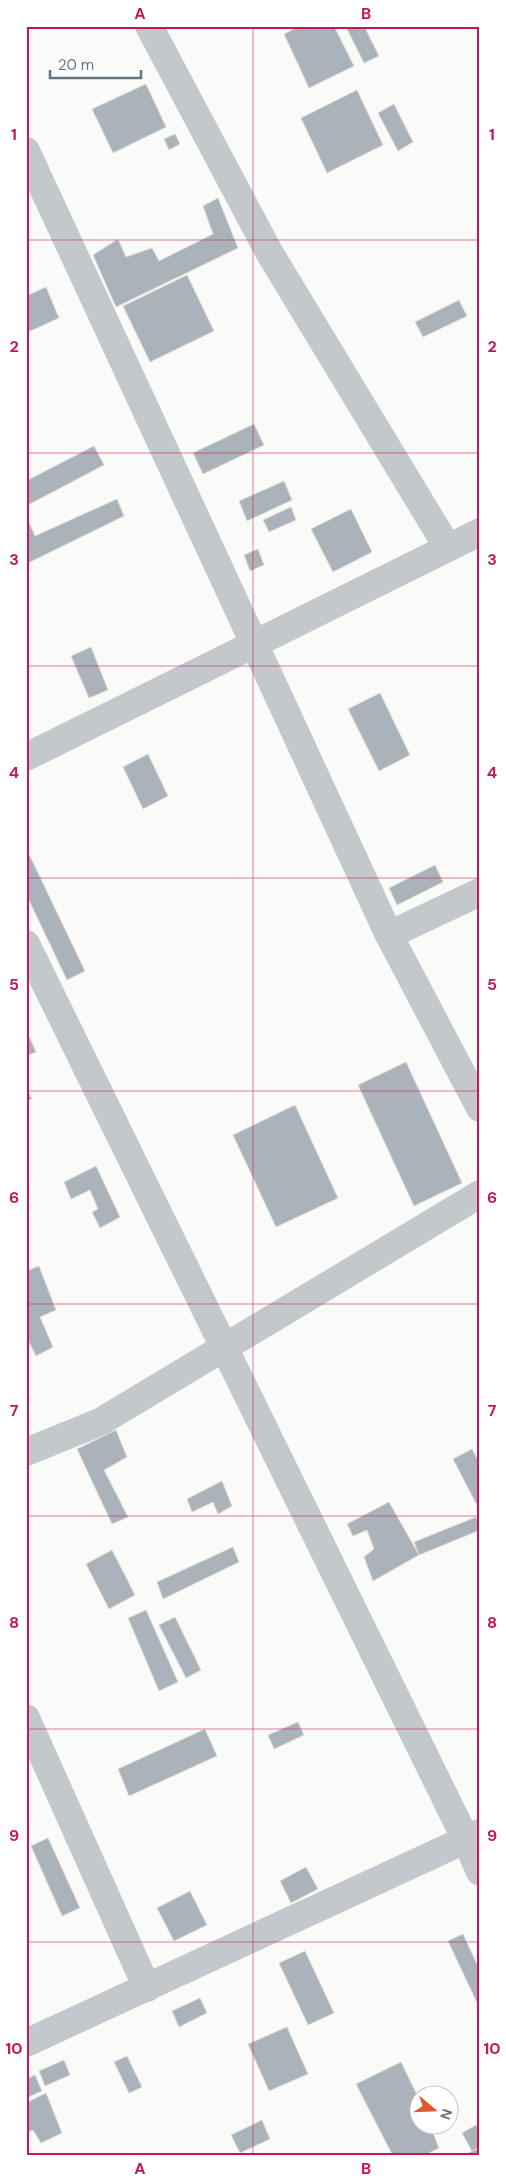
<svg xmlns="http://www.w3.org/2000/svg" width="506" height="2182" font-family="'DM Sans',sans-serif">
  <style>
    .building { fill: #aab3b9; stroke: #dcdcda }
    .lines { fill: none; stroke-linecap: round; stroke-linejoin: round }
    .street { stroke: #c3c8cc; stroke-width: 28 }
    .grid { fill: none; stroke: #c2185b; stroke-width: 1; stroke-opacity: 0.55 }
    .neatline { fill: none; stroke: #c2185b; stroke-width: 2 }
    .grid-label { font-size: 16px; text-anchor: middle; font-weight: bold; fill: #c2185b }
  </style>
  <rect width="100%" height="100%" fill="#fafaf8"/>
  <g class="building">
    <polygon points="300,26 334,26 354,66 309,88 284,34"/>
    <polygon points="364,26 379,56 364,63 346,27"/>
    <polygon points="146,84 166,127 113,153 92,109"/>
    <polygon points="357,90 383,145 327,173 301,118"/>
    <polygon points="394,104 413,142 398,151 378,113"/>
    <polygon points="175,134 180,144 169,150 164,139"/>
    <polygon points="218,198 238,248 116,307 93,255 118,239 126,257 152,248 159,261 213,234 203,206"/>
    <polygon points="187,275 214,331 150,362 123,306"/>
    <polygon points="46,287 59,318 26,333 26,296"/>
    <polygon points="459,300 467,316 423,337 415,322"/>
    <polygon points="254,424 264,445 203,474 193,453"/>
    <polygon points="94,446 104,465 26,506 26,481"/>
    <polygon points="284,481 292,500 247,521 239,501"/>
    <polygon points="117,499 124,516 26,564 26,515 35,536"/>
    <polygon points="291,507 296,520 269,532 263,520"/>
    <polygon points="351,509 372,552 333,572 311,529"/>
    <polygon points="258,549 264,565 250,571 244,555"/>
    <polygon points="91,647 108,690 89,698 71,656"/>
    <polygon points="380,693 410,755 379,771 348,709"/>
    <polygon points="148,754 168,796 143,809 123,767"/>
    <polygon points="26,848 85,971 67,980 26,894"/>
    <polygon points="435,865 443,882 397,905 389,888"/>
    <polygon points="26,1029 36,1052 26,1056"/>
    <polygon points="406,1062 462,1183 414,1206 358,1085"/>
    <polygon points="26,1087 32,1099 26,1101"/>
    <polygon points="295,1105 338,1198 276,1227 233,1135"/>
    <polygon points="96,1166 120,1217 100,1228 92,1212 98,1209 90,1190 71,1199 64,1182"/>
    <polygon points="39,1266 56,1310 40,1317 53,1347 36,1356 26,1336 26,1271"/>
    <polygon points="116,1430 127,1457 104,1470 128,1517 112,1524 77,1449"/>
    <polygon points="472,1449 480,1464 480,1511 453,1459"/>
    <polygon points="222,1481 232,1506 218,1514 213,1502 192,1512 187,1499"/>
    <polygon points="389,1502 419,1555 373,1581 364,1557 374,1549 367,1530 353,1536 347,1524"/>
    <polygon points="476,1517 480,1530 419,1555 414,1542"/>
    <polygon points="233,1547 239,1562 163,1599 157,1582"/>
    <polygon points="112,1550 135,1595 109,1609 86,1564"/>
    <polygon points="146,1610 178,1682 159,1691 128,1618"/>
    <polygon points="175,1617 201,1670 186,1678 159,1625"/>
    <polygon points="298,1722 304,1735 274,1749 268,1735"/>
    <polygon points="205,1729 217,1756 129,1796 118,1769"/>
    <polygon points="48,1838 80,1908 62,1916 31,1846"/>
    <polygon points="306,1867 318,1889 291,1903 280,1881"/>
    <polygon points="190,1891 207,1925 174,1941 157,1908"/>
    <polygon points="463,1934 480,1971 479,2007 448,1941"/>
    <polygon points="305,1951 334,2013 308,2025 279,1963"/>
    <polygon points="200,1998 207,2013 179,2027 172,2011"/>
    <polygon points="287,2027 308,2074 269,2091 248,2044"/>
    <polygon points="127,2056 142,2087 129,2093 114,2062"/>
    <polygon points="64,2060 70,2075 45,2086 39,2071"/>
    <polygon points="401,2062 418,2097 418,2124 445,2125 433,2133 439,2148 423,2156 393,2156 356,2084"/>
    <polygon points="35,2075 42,2091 26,2098 26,2079"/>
    <polygon points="46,2093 62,2133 41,2143 33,2130 26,2133 26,2103"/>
    <polygon points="262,2120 270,2139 240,2153 231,2135"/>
    <polygon points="476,2125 480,2131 480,2147 472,2151 462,2133"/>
    <polygon points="480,2147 480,2156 467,2156 466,2154"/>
  </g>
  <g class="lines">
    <g class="street">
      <polyline points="149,26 269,252 448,548"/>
      <polyline points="26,151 389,935 480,1108"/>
      <polyline points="26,757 480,532"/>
      <polyline points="389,935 480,892"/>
      <polyline points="26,944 466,1840 480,1872"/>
      <polyline points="26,1452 100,1422 480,1194"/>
      <polyline points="26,1718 147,1988"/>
      <polyline points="26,2043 480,1833"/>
    </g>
  </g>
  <path class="grid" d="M253,26V2156M26,240H480M26,453H480M26,666H480M26,878H480M26,1091H480M26,1304H480M26,1516H480M26,1729H480M26,1942H480"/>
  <rect width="506" height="2182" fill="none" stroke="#ffffff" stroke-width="55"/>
  <g transform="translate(434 2110) rotate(109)"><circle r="24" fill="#ffffff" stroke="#c1c8cd"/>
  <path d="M0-4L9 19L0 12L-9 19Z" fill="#e4572e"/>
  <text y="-8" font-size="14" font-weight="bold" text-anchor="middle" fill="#657683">N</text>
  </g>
  <path d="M50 70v8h91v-8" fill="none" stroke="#657683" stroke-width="2.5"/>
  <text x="58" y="70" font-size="15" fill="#657683" stroke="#ffffff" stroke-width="4" paint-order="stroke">20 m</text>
  <rect x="28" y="28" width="450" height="2126" class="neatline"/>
  <g class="grid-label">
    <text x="140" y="19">A</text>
    <text x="366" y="19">B</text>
    <text x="14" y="140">1</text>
    <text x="492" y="140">1</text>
    <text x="14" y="352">2</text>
    <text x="492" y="352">2</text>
    <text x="14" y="565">3</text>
    <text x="492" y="565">3</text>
    <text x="14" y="778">4</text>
    <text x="492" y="778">4</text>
    <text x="14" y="990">5</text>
    <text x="492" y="990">5</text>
    <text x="14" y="1203">6</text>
    <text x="492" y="1203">6</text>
    <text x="14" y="1416">7</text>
    <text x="492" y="1416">7</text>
    <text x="14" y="1628">8</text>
    <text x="492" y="1628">8</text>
    <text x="14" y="1841">9</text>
    <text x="492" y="1841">9</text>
    <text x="14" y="2054">10</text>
    <text x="492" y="2054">10</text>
    <text x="140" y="2174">A</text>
    <text x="366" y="2174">B</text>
  </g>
</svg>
